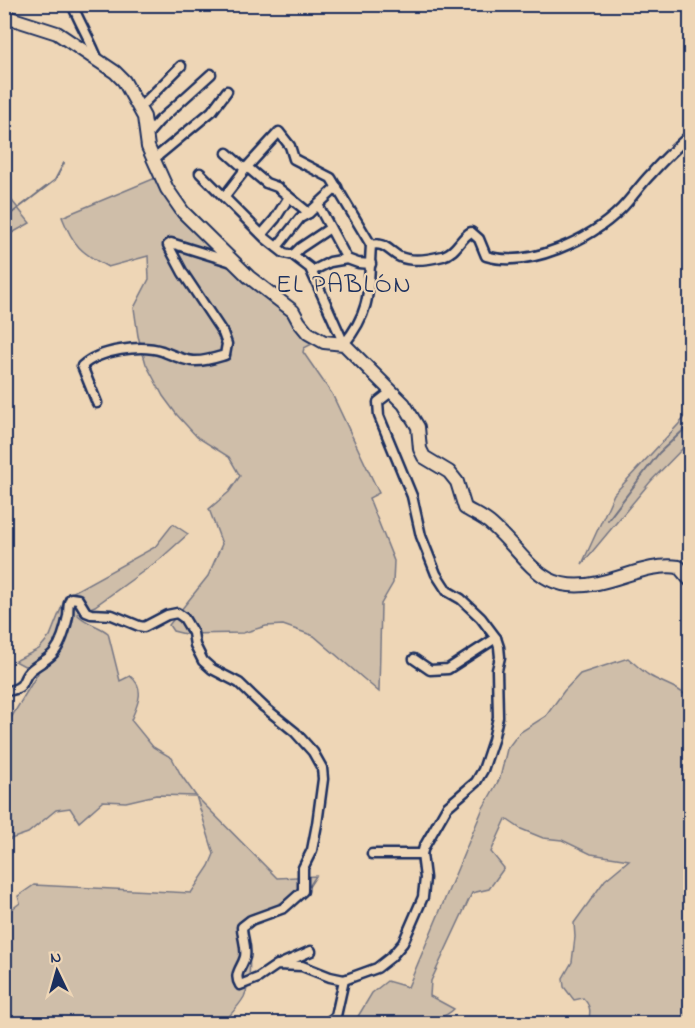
<svg xmlns="http://www.w3.org/2000/svg" width="695" height="1028" font-family="'Indie Flower',sans-serif">
  <style>
    .green { fill: #cfbea9; stroke: #757684; stroke-width: 1.5 }
    .lines { fill: none; stroke-linecap: round; stroke-linejoin: round }
    .stream { stroke: #6e7181; stroke-width: 2 }
    .street-casing { stroke: #1b2f5e; stroke-width: 13 }
    .secondary-casing { stroke: #1b2f5e; stroke-width: 16 }
    .street { stroke: #eed6b6; stroke-width: 8 }
    .secondary { stroke: #eed6b6; stroke-width: 12 }
    .labels { text-anchor: middle; dominant-baseline: central; stroke-width: 4.5; stroke-linejoin: round; paint-order: stroke }
    .neighbourhood-label { font-size: 26px; letter-spacing: 1.5px; fill: #1b2f5e; stroke: #eed6b6 }
  </style>
  <rect width="100%" height="100%" fill="#eed6b6"/>
  <filter id="ink" filterUnits="userSpaceOnUse"><feTurbulence type="fractalNoise" baseFrequency=".0167" numOctaves="2"/><feDisplacementMap in="SourceGraphic" scale="12" xChannelSelector="R" yChannelSelector="G"/><feConvolveMatrix kernelMatrix="1 2 1 2 8 2 1 2 1" color-interpolation-filters="sRGB"/></filter>
  <g filter="url(#ink)">
    <g class="green">
      <path d="M153,179L164,180L178,199L318,341L304,348L303,352L332,394L379,493L369,498L394,561L393,583L381,604L379,692L314,636L283,625L266,626L243,633L185,634L173,631L169,625L208,576L222,544L209,509L229,492L240,476L229,457L197,437L177,415L163,396L146,364L138,336L134,308L149,279L148,256L108,267C81,253 73,245 62,217Z"/>
      <polygon points="8,196 30,223 5,237 5,199"/>
      <polygon points="690,412 690,441 651,481 582,564 614,494"/>
      <path d="M173,524L188,534L159,560L95,606L77,614C86,624 98,625 108,633L120,681L130,676C146,688 138,704 131,720L153,747L172,758L181,775L196,796L277,878L316,876C308,888 298,906 284,913C271,920 255,920 244,931C251,948 252,981 244,997C239,1006 230,1015 223,1023H5L4,915L20,903L18,896L34,885L191,893L209,866L214,854L196,796L156,795L126,802L103,801L79,822L70,808L56,810L28,833L5,841V728L38,673L15,661L39,649L50,636L66,596L155,547Z"/>
      <path d="M628,658C635,664 642,671 650,676C664,684 681,688 690,700V1023H500L546,1020L588,1023C591,1012 591,1006 583,998L574,1000L564,987L563,978L572,962L575,937L574,923L605,880L629,860L591,854L562,840L543,838L521,829L506,819L491,852L504,868L489,889L472,893L431,981L430,996L454,1009C435,1028 383,1024 354,1023L372,993L387,981L408,987L483,808L500,778L507,749L519,733L546,716L564,691L580,674Z"/>
    </g>
    <g class="lines">
      <g class="stream">
        <polyline points="4,216 12,213 55,180 64,163"/>
        <polyline points="608,520 659,453 690,424"/>
      </g>
      <defs>
        <g id="street">
          <path d="M72,4C80,24 91,41 98,60"/>
          <polyline points="139,108 181,66"/>
          <polyline points="146,136 159,121 211,74"/>
          <polyline points="227,153 245,169"/>
          <polyline points="153,160 212,111 227,91"/>
          <polyline points="247,167 266,183 277,187 309,213"/>
          <path d="M200,173L265,238L284,253L293,255L310,268L344,344C373,309 368,287 371,245C384,241 390,252 400,257C412,262 431,259 443,256C457,252 460,238 471,232L479,239L486,256C529,269 591,239 621,209C632,198 640,185 651,174C663,160 677,147 690,135"/>
          <polyline points="224,197 247,167 279,132 290,146 294,159 331,178 371,245"/>
          <polyline points="318,205 347,259 358,263 371,264"/>
          <polyline points="262,234 275,219 289,197"/>
          <polyline points="277,247 300,218 309,213 337,187"/>
          <polyline points="293,255 300,248 330,228"/>
          <polyline points="312,271 330,262 347,259"/>
          <path d="M97,403L82,366C99,350 141,344 162,351C172,355 182,360 193,361C204,362 215,358 225,355L227,344L223,333L183,273L168,245L171,243L232,262"/>
          <polyline points="414,659 430,670 448,669 496,638"/>
          <path d="M12,690C27,686 21,679 30,671C37,664 50,659 55,651C62,642 66,626 68,616C69,608 67,604 71,598L78,599L86,612L91,614L112,615L139,626L144,627L167,615L177,613L184,618L193,633L195,645L203,661L212,669L239,683L264,707L295,732L313,752L322,768L323,779L317,824L312,850L303,868V891L284,908L251,920L242,927C242,937 247,947 245,957C242,968 233,974 240,985L258,978L277,965L302,966L330,977L344,980L377,968L391,957L403,943L423,897L425,878L422,854L424,847L447,807L476,782L483,770L493,740L498,717L497,670L500,657L499,647L496,638L481,618L461,599L447,591L436,574L421,536L412,496L379,416L378,402L392,391"/>
          <polyline points="372,854 422,854"/>
          <polyline points="281,964 311,951"/>
          <polyline points="326,1024 336,1016 344,980"/>
        </g>
        <path id="secondary" d="M4,16L57,33L115,72L124,81L144,117L148,147L167,189L183,212L249,277L293,311L299,322L308,333L324,342L344,344L404,404L418,427L420,449L424,457L449,472L457,482L465,508C473,513 485,518 492,525C529,558 540,596 598,583C626,577 651,563 679,567L690,580"/>
      </defs>
      <use href="#street" class="street-casing"/>
      <use href="#secondary" class="secondary-casing"/>
      <use href="#street" class="street"/>
      <use href="#secondary" class="secondary"/>
    </g>
  </g>
  <g class="labels">
    <g class="neighbourhood-label">
      <text x="344" y="286">EL PABLÓN</text>
    </g>
  </g>
  <rect width="695" height="1028" fill="none" stroke="#eed6b6" stroke-width="24"/>
  <rect x="12" y="12" width="671" height="1004" fill="none" stroke="#1b2f5e" stroke-width="2" filter="url(#ink)"/>
  <g transform="translate(57 971) rotate(355)" stroke="#eed6b6" stroke-width="4.5" paint-order="stroke">
  <path d="M0-4.5L10 22L0 15L-10 22Z" fill="#1b2f5e"/>
  <text y="-9" font-size="16" font-weight="bold" text-anchor="middle" fill="#1b2f5e">N</text>
  </g>
</svg>
